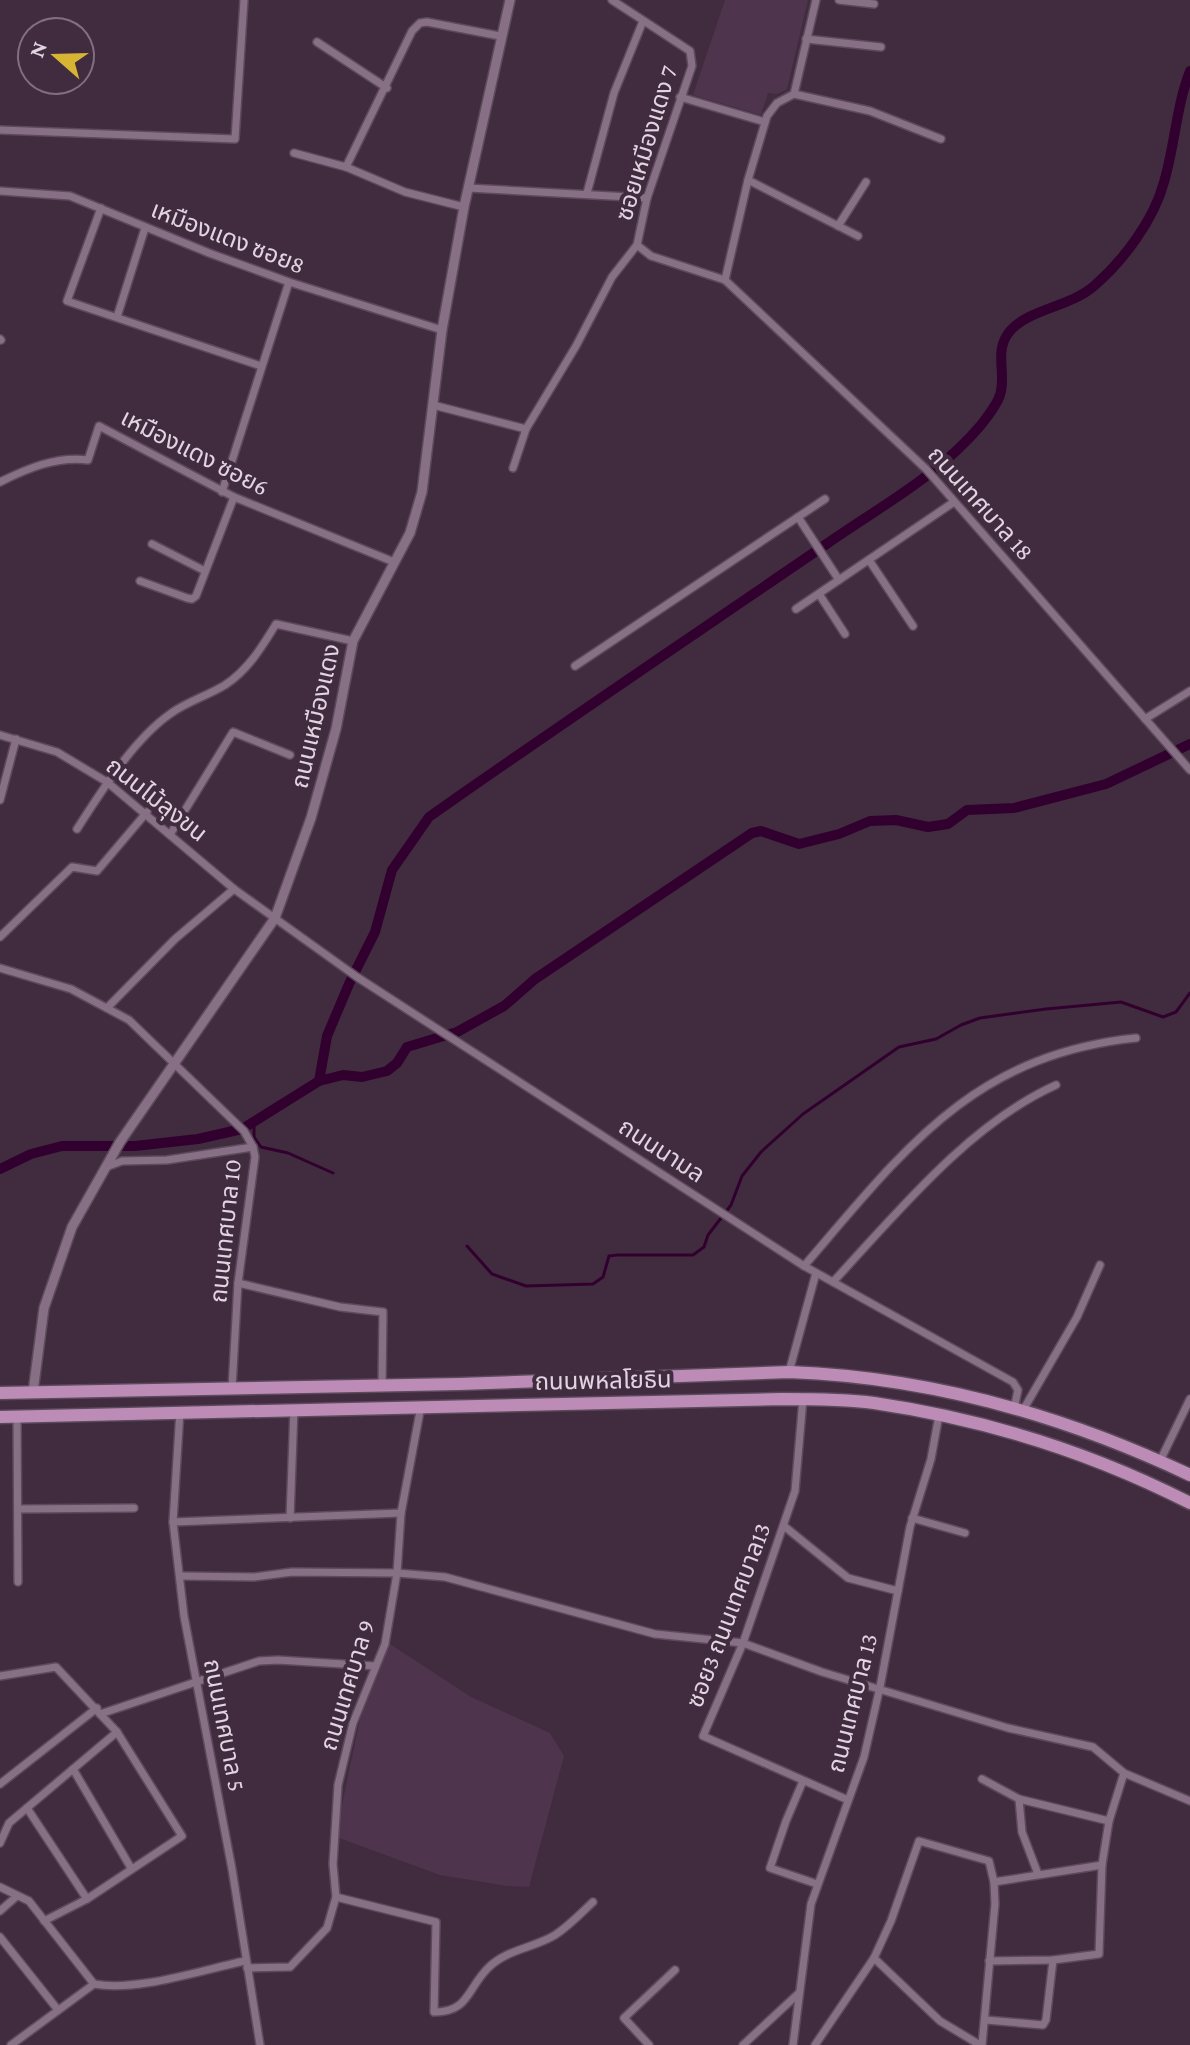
<svg xmlns="http://www.w3.org/2000/svg" width="1190" height="2045" font-family="'Crimson Pro','Noto Sans Thai',serif">
  <style>
    .built { fill: #4e344c }
    .lines { fill: none; stroke-linecap: round; stroke-linejoin: round }
    .stream { stroke: #31002f; stroke-width: 3 }
    .canal { stroke: #31002f; stroke-width: 10 }
    .minor-casing { stroke: #5b4a5a; stroke-width: 10 }
    .tertiary-casing { stroke: #5b4a5a; stroke-width: 12 }
    .primary-casing { stroke: #5b4a5a; stroke-width: 15 }
    .minor { stroke: #876f85; stroke-width: 7 }
    .tertiary { stroke: #876f85; stroke-width: 9 }
    .primary { stroke: #bc8cb7; stroke-width: 12 }
    .labels { text-anchor: middle; dominant-baseline: central; stroke-width: 8; stroke-linejoin: round; paint-order: stroke }
    .street-label { font-size: 24px; fill: #e2d4e0; stroke: #412c3f }
  </style>
  <rect width="100%" height="100%" fill="#412c3f"/>
  <g class="built">
    <polygon points="725,0 808,0 787,89 777,94 768,93 761,115 693,95"/>
    <polygon points="390,1644 471,1697 550,1733 564,1756 529,1887 507,1886 440,1875 339,1838 342,1805 360,1719"/>
  </g>
  <g class="lines">
    <g class="stream">
      <polyline points="254,1122 254,1137 261,1147 288,1153 333,1173"/>
      <polyline points="467,1246 492,1274 526,1286 593,1284 603,1277 609,1256 617,1255 693,1255 704,1247 708,1235 731,1205 742,1176 761,1152 803,1114 899,1047 936,1039 961,1025 980,1018 1046,1009 1121,1002 1163,1017 1176,1012 1190,993"/>
    </g>
    <g class="canal">
      <path d="M319,1081L327,1036L349,984L375,932L392,870L429,817C561,724 695,634 828,543C881,506 938,476 981,425C987,417 997,405 1000,395C1007,373 993,351 1010,331C1029,309 1070,307 1094,286C1123,261 1154,220 1164,182C1175,145 1176,107 1190,71"/>
      <polyline points="0,1169 31,1154 62,1146 135,1146 198,1139 242,1129 319,1081 343,1075 362,1077 387,1071 397,1063 407,1047 457,1032 504,1006 535,979 752,833 761,831 799,844 839,834 870,821 896,820 928,827 948,824 967,810 1014,808 1106,784 1190,744"/>
    </g>
    <defs>
      <g id="minor">
        <polyline points="612,0 690,51 692,66 647,198 637,245 651,256 725,280 926,469 1190,770"/>
        <polyline points="839,0 874,4"/>
        <polyline points="806,39 881,47"/>
        <polyline points="317,42 387,88"/>
        <polyline points="794,94 870,111 941,139"/>
        <polyline points="680,97 765,122"/>
        <polyline points="0,130 235,139 244,0"/>
        <polyline points="294,153 346,167 405,192 464,207"/>
        <polyline points="346,167 412,31 420,23 427,22 500,36"/>
        <polyline points="748,180 858,236"/>
        <polyline points="468,188 647,198"/>
        <polyline points="0,191 70,196 209,253 289,282 442,330"/>
        <polyline points="587,193 614,93 643,21"/>
        <polyline points="101,208 67,301 261,366"/>
        <polyline points="838,226 866,182"/>
        <polyline points="725,280 748,180 767,116 777,103 794,94 816,0"/>
        <polyline points="117,317 145,228"/>
        <polyline points="0,339 1,340"/>
        <polyline points="433,405 526,429 576,346 612,277 637,245"/>
        <polyline points="513,468 526,429"/>
        <path d="M0,482C28,468 57,456 88,460L99,426L234,497L394,562"/>
        <polyline points="222,492 289,282"/>
        <polyline points="798,517 839,580"/>
        <polyline points="152,544 205,571"/>
        <polyline points="869,560 913,626"/>
        <polyline points="140,581 187,598 192,599 196,596 234,497"/>
        <polyline points="819,594 845,634"/>
        <polyline points="796,609 954,502"/>
        <polyline points="575,666 825,499"/>
        <polyline points="1145,719 1190,691"/>
        <polyline points="0,735 57,752 107,782 234,889 357,977 804,1266 1013,1382 1018,1390 1014,1409"/>
        <polyline points="0,800 16,739"/>
        <path d="M77,829C101,792 133,740 170,714C186,702 207,696 225,685C248,670 262,647 276,624L353,641"/>
        <polyline points="171,833 233,732 290,755"/>
        <polyline points="0,937 72,867 97,871 147,812"/>
        <polyline points="0,968 71,989 129,1020 244,1131 253,1147 255,1157 238,1283 232,1388"/>
        <polyline points="107,1008 175,939 234,889"/>
        <polyline points="106,1167 122,1161 167,1160 253,1147"/>
        <path d="M804,1266C904,1150 972,1055 1136,1038"/>
        <path d="M833,1282C897,1213 969,1124 1056,1085"/>
        <polyline points="238,1283 340,1307 383,1312 382,1384"/>
        <polyline points="789,1372 816,1273"/>
        <polyline points="803,1399 795,1491 743,1643 703,1736 848,1800"/>
        <polyline points="180,1411 173,1522 184,1616 232,1869 260,2045"/>
        <polyline points="1022,1412 1077,1317 1100,1265"/>
        <polyline points="17,1416 18,1582"/>
        <polyline points="1160,1461 1190,1399"/>
        <polyline points="18,1509 134,1508"/>
        <polyline points="290,1518 294,1409"/>
        <polyline points="912,1518 965,1533"/>
        <polyline points="173,1522 401,1513"/>
        <polyline points="784,1526 848,1578 898,1591"/>
        <polyline points="180,1576 254,1577 292,1572 397,1573 445,1577 655,1634 743,1643 822,1672 1008,1728 1093,1747 1124,1773 1190,1801"/>
        <polyline points="0,1676 56,1667 117,1732 182,1836 87,1899 44,1921"/>
        <polyline points="100,1714 259,1661 278,1660 375,1666"/>
        <polyline points="73,1769 131,1868"/>
        <polyline points="982,1779 1019,1799 1109,1821"/>
        <polyline points="803,1781 786,1821 770,1868 817,1884"/>
        <polyline points="0,1784 97,1708"/>
        <polyline points="1019,1799 1022,1832 1038,1874"/>
        <polyline points="27,1808 87,1899"/>
        <polyline points="0,1843 9,1823 117,1732"/>
        <polyline points="994,1882 1102,1865"/>
        <path d="M0,1887L29,1901L94,1984C137,1992 201,1970 245,1961"/>
        <path d="M336,1897L436,1922L434,2012C469,2012 467,1989 488,1968C507,1949 534,1948 555,1935C569,1926 581,1913 593,1902"/>
        <polyline points="0,1911 17,1896"/>
        <polyline points="0,1937 58,2010"/>
        <polyline points="874,1958 940,2021 980,2045"/>
        <polyline points="989,1961 1053,1960 1099,1954 1102,1865 1109,1821 1124,1773"/>
        <polyline points="247,1968 290,1967 327,1928 336,1897 333,1864 338,1785 353,1723 385,1644 397,1573 401,1513 421,1406"/>
        <polyline points="986,2020 1043,2025 1046,2020 1053,1960"/>
        <polyline points="11,2045 94,1984"/>
        <polyline points="649,2045 624,2018 675,1970"/>
        <polyline points="743,2045 799,1993"/>
        <polyline points="793,2045 811,1904 864,1757 880,1687 910,1527 931,1459 939,1415"/>
        <polyline points="815,2045 874,1958 891,1921 919,1841 989,1861 994,1882 995,1904 982,2045"/>
      </g>
      <polyline id="tertiary" points="33,1392 44,1308 72,1227 120,1142 275,918 311,818 336,729 353,641 410,533 422,492 442,330 464,207 510,0"/>
      <g id="primary">
        <path d="M0,1393L459,1384L789,1372C928,1377 1065,1416 1190,1475"/>
        <path d="M0,1417L781,1399C812,1399 844,1399 874,1403C983,1419 1092,1453 1190,1503"/>
      </g>
    </defs>
    <use href="#minor" class="minor-casing"/>
    <use href="#tertiary" class="tertiary-casing"/>
    <use href="#primary" class="primary-casing"/>
    <use href="#minor" class="minor"/>
    <use href="#tertiary" class="tertiary"/>
    <use href="#primary" class="primary"/>
  </g>
  <g class="labels">
    <g class="street-label">
      <text transform="translate(646 143) rotate(-73)">ซอยเหมืองแดง 7</text>
      <text transform="translate(228 237) rotate(21)">เหมืองแดง ซอย8</text>
      <text transform="translate(195 452) rotate(27)">เหมืองแดง ซอย6</text>
      <text transform="translate(981 503) rotate(48)">ถนนเทศบาล 18</text>
      <text transform="translate(315 716) rotate(-77)">ถนนเหมืองแดง</text>
      <text transform="translate(157 799) rotate(38)">ถนนไม้ลุงขน</text>
      <text transform="translate(662 1150) rotate(33)">ถนนนามล</text>
      <text transform="translate(225 1231) rotate(-84)">ถนนเทศบาล 10</text>
      <text transform="translate(603 1380) rotate(-1)">ถนนพหลโยธิน</text>
      <text transform="translate(728 1615) rotate(-69)">ซอย3 ถนนเทศบาล13</text>
      <text transform="translate(347 1685) rotate(-73)">ถนนเทศบาล 9</text>
      <text transform="translate(852 1703) rotate(-76)">ถนนเทศบาล 13</text>
      <text transform="translate(225 1725) rotate(79)">ถนนเทศบาล 5</text>
    </g>
  </g>
  <g transform="translate(56 56) rotate(290)"><circle r="38" fill="#412c3f" stroke="#816f7f" stroke-width="2"/>
  <path d="M0-6L14 30L0 20L-14 30Z" fill="#d8b434"/>
  <text y="-12" font-size="22" font-weight="bold" text-anchor="middle" fill="#e2d4e0">N</text>
  </g>
</svg>
